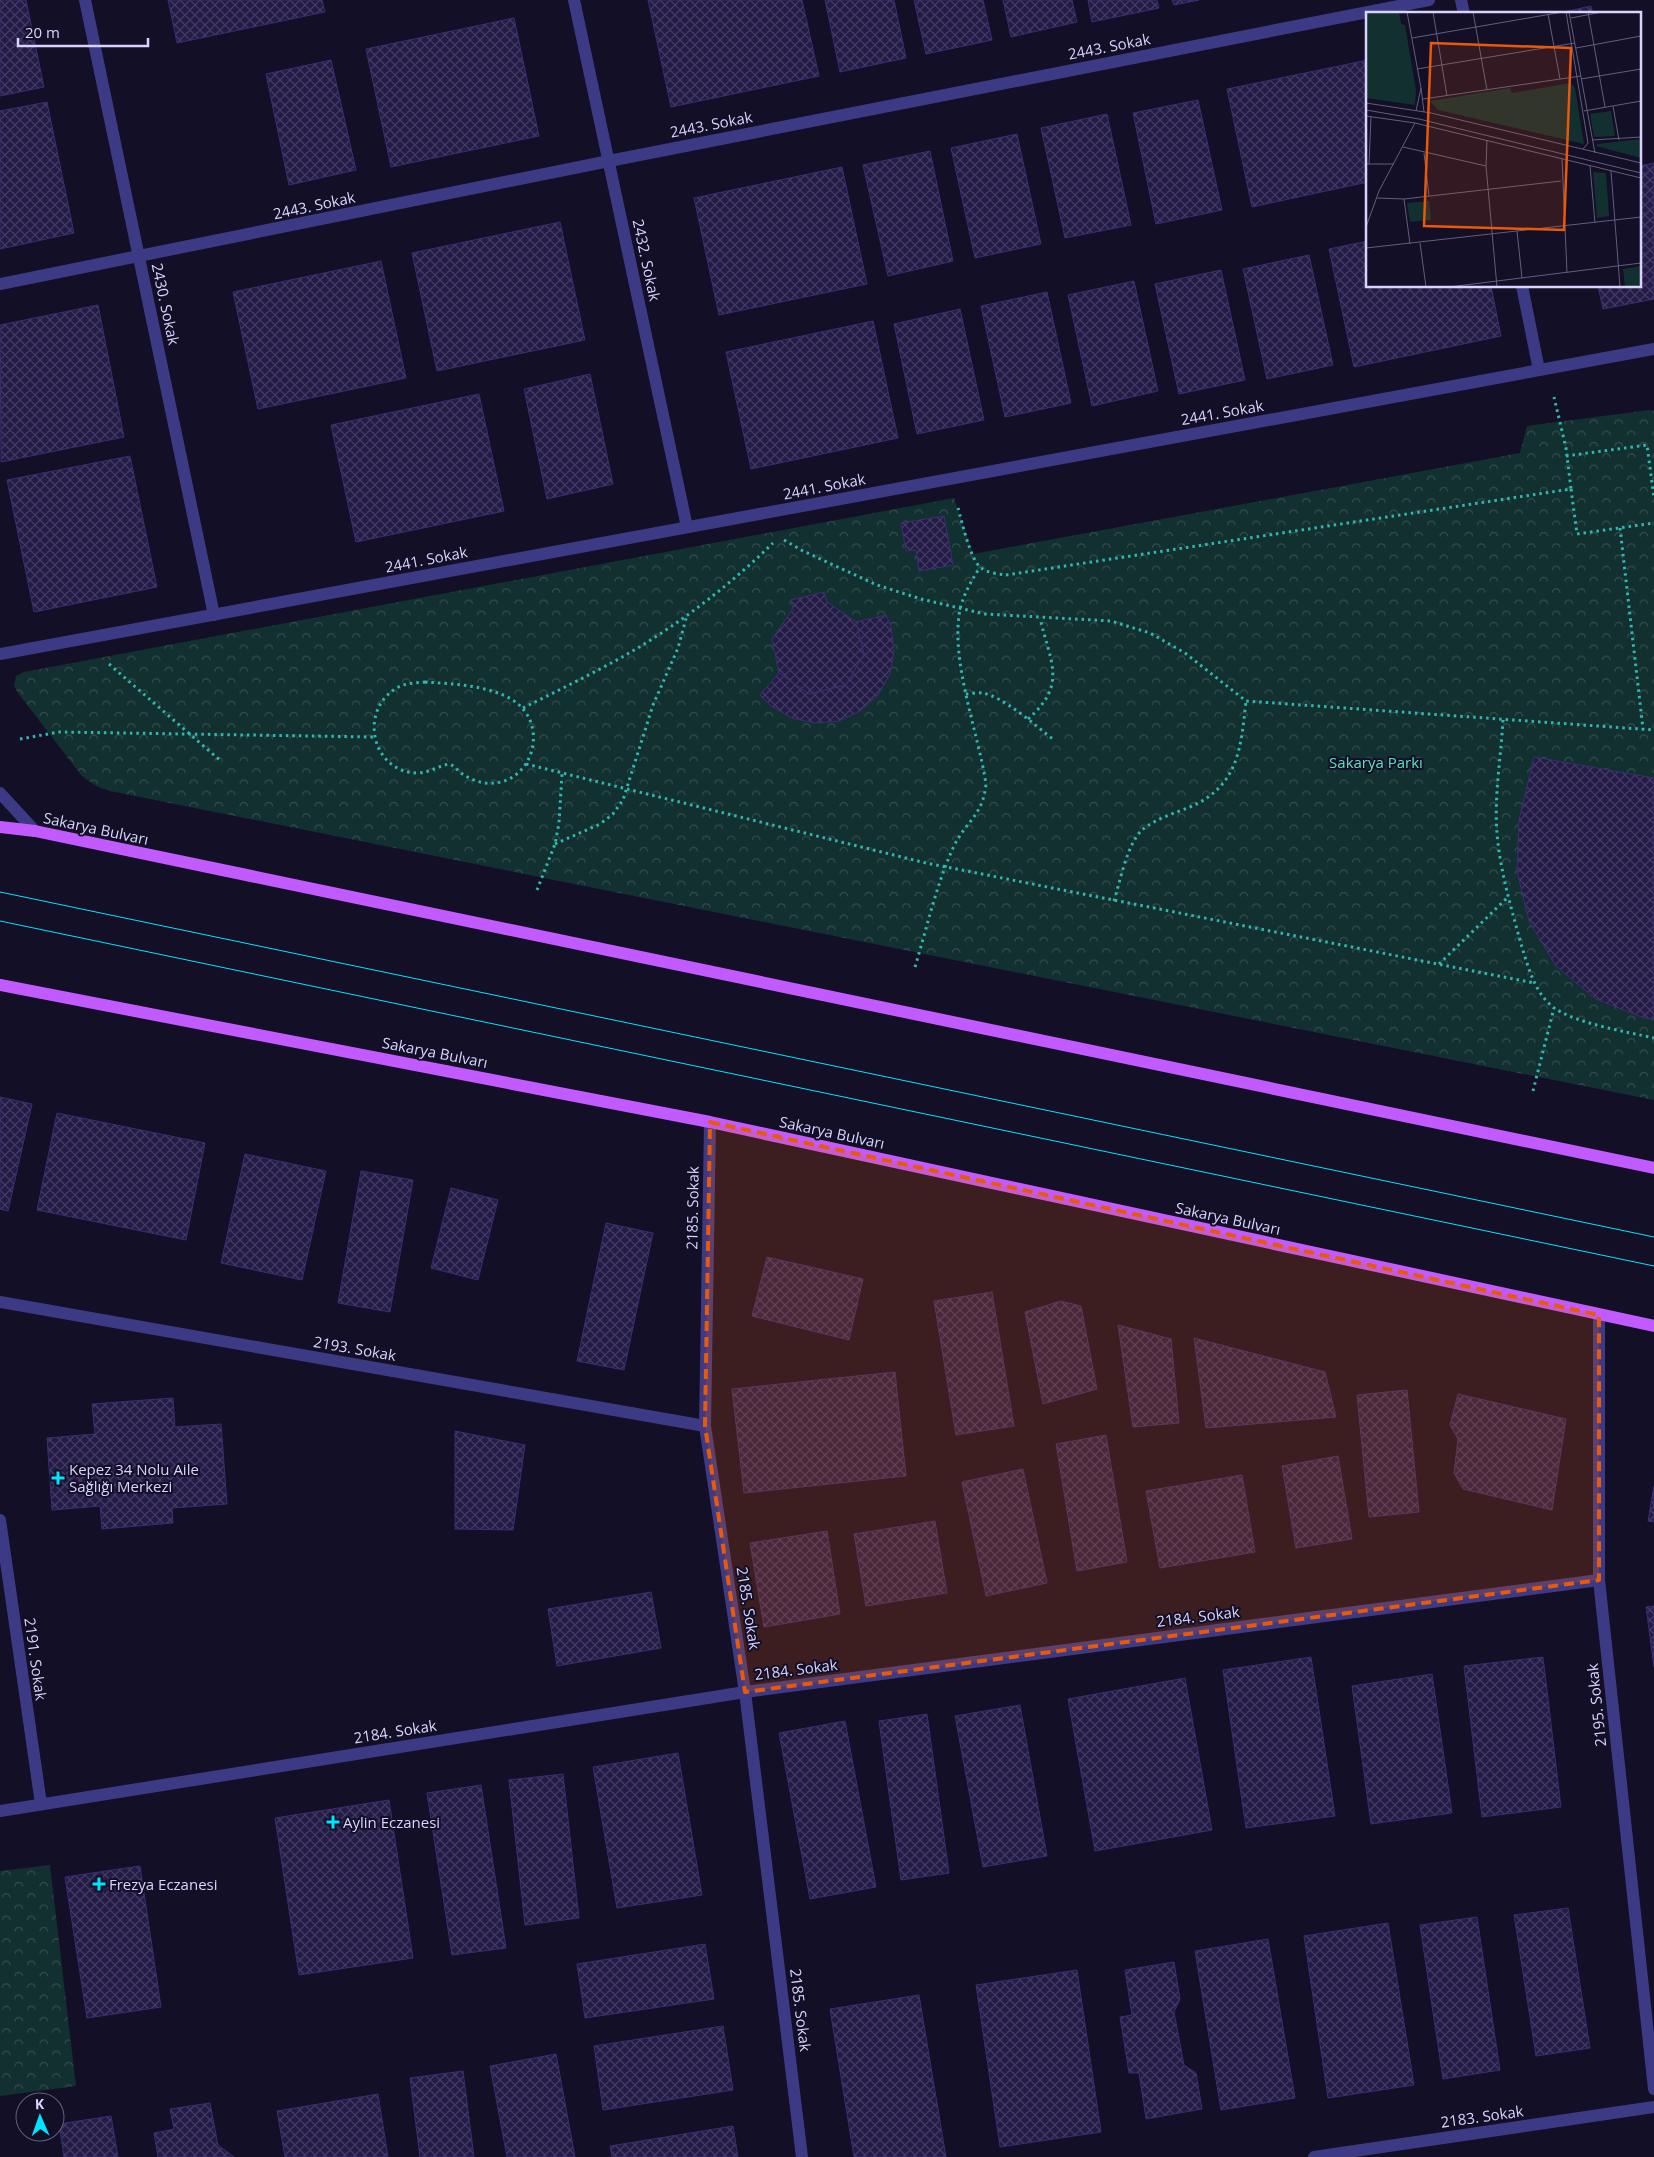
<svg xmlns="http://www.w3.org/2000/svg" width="1654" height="2157" font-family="'Open Sans',sans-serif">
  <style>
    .forest { fill: url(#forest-crowns) }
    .building { fill: url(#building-cross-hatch); stroke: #3b2d73 }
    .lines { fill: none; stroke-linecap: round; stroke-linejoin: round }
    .path { stroke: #2fb8b0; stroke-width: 3; stroke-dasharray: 2.5 4; stroke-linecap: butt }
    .minor { stroke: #3d3a85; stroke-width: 12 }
    .tertiary { stroke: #3d3a85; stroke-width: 12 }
    .primary { stroke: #c25bff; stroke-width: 12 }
    .tram { stroke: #00e5ff; stroke-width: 1 }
    .marked { fill: #e8590c; fill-opacity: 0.2; stroke: #e8590c; stroke-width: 4; stroke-dasharray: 10 6; stroke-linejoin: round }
    .poi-dot { fill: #00e5ff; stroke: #130f26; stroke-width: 2 }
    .labels { text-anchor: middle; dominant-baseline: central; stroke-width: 4; stroke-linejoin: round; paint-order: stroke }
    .street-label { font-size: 15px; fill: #d9d4ff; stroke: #130f26 }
    .park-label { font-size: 15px; fill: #5fe0c0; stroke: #130f26 }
    .poi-label { font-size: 15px; fill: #d9d4ff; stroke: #130f26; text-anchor: start }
    .inset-road { fill: none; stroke: #625e7d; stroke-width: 1 }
    .view { fill: #e8590c; fill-opacity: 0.15; stroke: #e8590c; stroke-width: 2.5 }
    .inset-edge { fill: none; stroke: #d9d4ff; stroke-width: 2.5 }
  </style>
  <defs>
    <pattern id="forest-crowns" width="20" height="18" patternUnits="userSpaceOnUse" patternTransform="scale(1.25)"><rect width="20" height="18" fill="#12302f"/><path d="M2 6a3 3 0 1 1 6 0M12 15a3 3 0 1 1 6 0" fill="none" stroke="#344d4e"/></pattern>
    <pattern id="building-cross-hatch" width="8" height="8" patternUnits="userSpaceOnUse" patternTransform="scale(1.25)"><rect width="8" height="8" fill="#241b47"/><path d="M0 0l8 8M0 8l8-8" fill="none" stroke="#433b63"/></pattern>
  </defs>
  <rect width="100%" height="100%" fill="#130f26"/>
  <g class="forest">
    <polygon points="1649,410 1654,411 1654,1100 110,791 96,786 82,776 18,693 14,686 16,676 24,672 954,498 973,554 1520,453 1527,426"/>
    <polygon points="50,1865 76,2086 0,2096 0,1871"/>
  </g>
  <g class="building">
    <polygon points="0,0 26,0 44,87 0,96"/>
    <polygon points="168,0 322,0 325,12 177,43"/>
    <polygon points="648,0 802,0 819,76 671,107"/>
    <polygon points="825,0 894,0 906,58 840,72"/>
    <polygon points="914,0 983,0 992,40 926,54"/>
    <polygon points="1003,0 1072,0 1077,22 1011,37"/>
    <polygon points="1088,0 1157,0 1159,8 1092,22"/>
    <polygon points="1172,0 1199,0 1174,5"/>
    <polygon points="1591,6 1593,14 1554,14"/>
    <polygon points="514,18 539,136 391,167 366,49"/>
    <polygon points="331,60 356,170 289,185 266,74"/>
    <polygon points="1368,60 1368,182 1252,207 1227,89"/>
    <polygon points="1198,100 1222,210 1156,224 1133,113"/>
    <polygon points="47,102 74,233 0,249 0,111"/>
    <polygon points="1107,114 1131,225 1065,238 1041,128"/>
    <polygon points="1017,134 1041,244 975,258 951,148"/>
    <polygon points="930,151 953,261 888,276 863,165"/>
    <polygon points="1654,163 1654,299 1603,309 1598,286 1640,286 1640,166"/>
    <polygon points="842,167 867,284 719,315 694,198"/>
    <polygon points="560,222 585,340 437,371 412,253"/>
    <polygon points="1368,241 1368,286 1491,286 1501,336 1354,367 1329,249"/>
    <polygon points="1309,255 1333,365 1267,379 1243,269"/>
    <polygon points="381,261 406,378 258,409 233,292"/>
    <polygon points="1221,270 1245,380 1179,394 1155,284"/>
    <polygon points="1134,281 1158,391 1092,406 1068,295"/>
    <polygon points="1047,292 1071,403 1005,417 981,306"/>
    <polygon points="98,305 124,437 1,462 0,325"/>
    <polygon points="960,309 984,420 917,434 894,324"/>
    <polygon points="873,321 898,438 751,469 726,352"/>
    <polygon points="590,374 613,484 547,499 524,389"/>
    <polygon points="479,394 504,511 356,542 331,425"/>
    <polygon points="130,456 157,587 34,612 7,480"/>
    <polygon points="944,516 953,565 919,571 916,550 906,551 901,523"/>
    <polygon points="824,592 827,602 856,622 864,654 846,685 809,694 779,673 772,639 793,609 791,600"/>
    <polygon points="886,615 891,627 894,651 890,674 878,695 860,711 839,721 815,723 792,718 771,706 760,695 779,673 809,694 846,685 864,654 856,622"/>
    <polygon points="1534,757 1654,778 1654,1019 1644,1018 1596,999 1556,966 1529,921 1517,871 1519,820"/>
    <polygon points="0,1097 32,1104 8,1211 0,1209"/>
    <polygon points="57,1113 205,1143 186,1240 37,1210"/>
    <polygon points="245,1154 326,1171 302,1280 221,1263"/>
    <polygon points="361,1171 413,1180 390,1312 338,1303"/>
    <polygon points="451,1188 498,1200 478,1280 431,1268"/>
    <polygon points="606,1223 653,1233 624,1370 577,1361"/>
    <polygon points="767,1257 863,1279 849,1340 752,1316"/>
    <polygon points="992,1292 1014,1426 956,1435 934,1301"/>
    <polygon points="1061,1301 1081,1306 1097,1389 1043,1404 1025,1312"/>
    <polygon points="1118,1325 1171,1339 1179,1423 1133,1427"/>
    <polygon points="1194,1338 1325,1372 1336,1417 1206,1428"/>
    <polygon points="895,1372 906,1476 744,1493 732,1389"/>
    <polygon points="1407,1390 1419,1512 1369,1517 1357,1395"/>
    <polygon points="1458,1394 1566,1419 1552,1510 1463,1489 1454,1473 1458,1439 1450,1425"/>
    <polygon points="173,1398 175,1427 221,1424 227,1504 172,1508 173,1523 102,1529 100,1506 52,1510 47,1438 95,1434 92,1404"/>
    <polygon points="455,1431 525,1445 513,1530 455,1529"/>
    <polygon points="1106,1435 1127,1562 1077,1571 1056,1444"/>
    <polygon points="1338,1456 1352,1539 1296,1548 1282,1466"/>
    <polygon points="1023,1469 1047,1583 986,1596 962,1482"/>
    <polygon points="1242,1475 1255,1552 1160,1568 1146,1491"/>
    <polygon points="1654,1486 1654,1522 1648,1521"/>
    <polygon points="935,1521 947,1593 866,1606 854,1534"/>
    <polygon points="827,1531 840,1614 764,1627 750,1543"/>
    <polygon points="651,1592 661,1648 557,1666 548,1609"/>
    <polygon points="1654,1606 1654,1667 1646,1607"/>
    <polygon points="1311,1657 1335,1816 1246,1828 1223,1670"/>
    <polygon points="1543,1657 1561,1807 1482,1817 1464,1666"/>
    <polygon points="1432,1674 1452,1813 1371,1824 1352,1686"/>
    <polygon points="1185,1678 1212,1830 1095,1851 1068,1699"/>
    <polygon points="1020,1705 1047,1856 983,1867 955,1716"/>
    <polygon points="927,1714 949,1873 901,1880 879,1721"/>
    <polygon points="845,1721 876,1887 810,1899 779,1733"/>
    <polygon points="678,1753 702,1895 617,1908 593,1767"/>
    <polygon points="563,1774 579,1918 525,1925 509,1780"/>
    <polygon points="481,1785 506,1948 452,1955 427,1793"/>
    <polygon points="389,1800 413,1958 299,1975 275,1818"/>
    <polygon points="140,1866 161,2007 87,2018 65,1877"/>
    <polygon points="1568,1908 1590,2048 1536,2056 1514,1915"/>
    <polygon points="1477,1917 1500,2070 1443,2079 1420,1925"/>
    <polygon points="1388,1923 1414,2085 1328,2098 1304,1936"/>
    <polygon points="1268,1939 1295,2098 1221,2110 1195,1951"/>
    <polygon points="705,1944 714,1999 585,2018 577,1964"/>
    <polygon points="1174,1962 1180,1999 1174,2012 1184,2065 1196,2073 1202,2109 1146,2119 1139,2073 1129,2073 1120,2017 1132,2015 1125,1970"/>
    <polygon points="1077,1970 1101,2132 1000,2147 976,1985"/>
    <polygon points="919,1995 946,2157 854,2157 830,2009"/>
    <polygon points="723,2026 733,2090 603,2110 594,2046"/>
    <polygon points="556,2054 575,2157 507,2157 490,2066"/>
    <polygon points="463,2071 474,2157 420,2157 410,2078"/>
    <polygon points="378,2094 388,2157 285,2157 277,2111"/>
    <polygon points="210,2103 218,2145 234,2157 158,2157 154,2133 174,2129 170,2109"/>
    <polygon points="111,2116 118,2157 64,2157 59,2124"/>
    <polygon points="733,2126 738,2157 612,2157 610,2146"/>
  </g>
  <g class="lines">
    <g class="path">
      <polyline points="1566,456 1647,445 1654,498"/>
      <polyline points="1571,489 1577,534 1654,523"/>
      <path d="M958,508C962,522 970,558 980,567C987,573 998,574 1006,575L1571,489L1566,448L1554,397"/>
      <polyline points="1620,528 1643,729"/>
      <polyline points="784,540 803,551 877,585 921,599 985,614 1111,621 1150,633 1185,653 1246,701 1654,730"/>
      <polyline points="109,664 222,762"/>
      <path d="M425,682C453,684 486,685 511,699C552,723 533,788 485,783C477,782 468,778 461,773C457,770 455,766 449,764C438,766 429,773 416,773C372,771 359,712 395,689C404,683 415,683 425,682Z"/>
      <path d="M966,694C971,694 977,692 982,693C1003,696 1037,727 1054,740"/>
      <path d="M523,708C559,690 596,672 631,652C682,622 731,584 773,543"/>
      <path d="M1028,719C1068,684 1050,662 1040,618"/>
      <path d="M1503,720C1501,757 1494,796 1497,833C1500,871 1511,907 1521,944C1528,966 1534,992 1553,1007C1574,1023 1627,1032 1654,1038"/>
      <polyline points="20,739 59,732 374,737"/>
      <polyline points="526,764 926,863 1534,983"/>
      <polyline points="555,844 600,824 613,814 623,800 653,705 678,648 687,615"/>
      <polyline points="537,890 555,844 559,823 562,774"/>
      <path d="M1114,901C1120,882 1127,844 1142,830C1155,819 1175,813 1190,807C1239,786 1241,747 1246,701"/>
      <polyline points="1439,964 1508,897"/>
      <path d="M915,967C927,927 936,886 953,848C965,822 983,816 986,784C978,731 950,661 960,609C964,593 972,580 980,567"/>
      <polyline points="1533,1091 1554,1008"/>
    </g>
    <g class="minor">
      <polyline points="85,0 214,615"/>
      <polyline points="574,0 687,527"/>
      <polyline points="1461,0 1464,14"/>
      <polyline points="0,284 609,161 1429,0"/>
      <polyline points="1522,286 1539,370"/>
      <polyline points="0,654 1654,349"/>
      <polyline points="710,1122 705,1426 745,1692 802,2157"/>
      <polyline points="0,1302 705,1426"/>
      <polyline points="1599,1315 1599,1580 1654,2089"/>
      <polyline points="0,1520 41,1804"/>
      <polyline points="0,1811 745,1692 1599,1580"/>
      <polyline points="1314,2157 1654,2107"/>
    </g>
    <polyline class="tertiary" points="0,793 35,831"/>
    <g class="primary">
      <polyline points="0,827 35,831 1654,1168"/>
      <polyline points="0,985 710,1122 1654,1326"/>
    </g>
    <g class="tram">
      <polyline points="0,892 1654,1237"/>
      <polyline points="0,921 1654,1266"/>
    </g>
  </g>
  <path class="marked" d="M710,1122L1599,1315V1580L745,1692L705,1426Z"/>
  <g class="poi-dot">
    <path d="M55.5 1470.5h5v5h5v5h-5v5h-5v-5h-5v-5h5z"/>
    <path d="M330.5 1814.5h5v5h5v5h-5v5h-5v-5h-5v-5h5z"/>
    <path d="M96.5 1876.5h5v5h5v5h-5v5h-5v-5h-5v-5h5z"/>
  </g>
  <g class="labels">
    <g class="street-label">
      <text transform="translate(1109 46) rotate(-11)">2443. Sokak</text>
      <text transform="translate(711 124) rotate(-11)">2443. Sokak</text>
      <text transform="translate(314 205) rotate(-12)">2443. Sokak</text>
      <text transform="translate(647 260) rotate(78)">2432. Sokak</text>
      <text transform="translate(166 304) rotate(78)">2430. Sokak</text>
      <text transform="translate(1222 412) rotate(-10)">2441. Sokak</text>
      <text transform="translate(824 486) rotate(-11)">2441. Sokak</text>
      <text transform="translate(426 559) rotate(-11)">2441. Sokak</text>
      <text transform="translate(96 828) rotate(12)">Sakarya Bulvarı</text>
      <text transform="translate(435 1052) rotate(11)">Sakarya Bulvarı</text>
      <text transform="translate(832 1132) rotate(12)">Sakarya Bulvarı</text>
      <text transform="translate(692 1208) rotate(-89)">2185. Sokak</text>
      <text transform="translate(1228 1218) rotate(12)">Sakarya Bulvarı</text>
      <text transform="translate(355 1348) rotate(10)">2193. Sokak</text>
      <text transform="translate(749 1608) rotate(81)">2185. Sokak</text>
      <text transform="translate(1198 1616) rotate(-7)">2184. Sokak</text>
      <text transform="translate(36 1659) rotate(82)">2191. Sokak</text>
      <text transform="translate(796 1669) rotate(-7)">2184. Sokak</text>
      <text transform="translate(1596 1705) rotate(-96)">2195. Sokak</text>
      <text transform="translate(395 1731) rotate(-9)">2184. Sokak</text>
      <text transform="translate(801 2010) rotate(83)">2185. Sokak</text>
      <text transform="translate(1482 2116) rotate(-8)">2183. Sokak</text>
    </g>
    <g class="park-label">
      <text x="1376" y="762">Sakarya Parkı</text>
    </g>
    <g class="poi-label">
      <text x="69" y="1469">Kepez 34 Nolu Aile<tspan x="69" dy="17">Sağlığı Merkezi</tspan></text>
      <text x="343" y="1822">Aylin Eczanesi</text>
      <text x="109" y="1884">Frezya Eczanesi</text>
    </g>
  </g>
  <g transform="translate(1366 12)">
    <rect width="275" height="275" fill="#130f26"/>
    <path d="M245,99L249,124L228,125L224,102Z" fill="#12302f"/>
    <path d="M0,0H33L35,12L39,13L50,78L49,93L0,86ZM205,71L209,76L218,132L72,98L64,89L144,76L146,81ZM275,127V146L230,134L231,132ZM227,160L240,161L243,204L231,206ZM63,189L65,208L44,210L41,191ZM275,254V275H259L257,257Z" fill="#12302f"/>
    <path class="inset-road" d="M41,0L55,76M67,0L81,84M107,0L121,78M200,0L222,131L217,137M203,0L229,141M222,0L239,95M182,2L194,67M205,6L236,0M46,26L197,0M210,36L275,24M51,57L209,31M215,67L275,57M57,87L215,64M0,91L65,101L275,151M247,94L253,128M0,98L53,107L275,161M50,99L55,76L58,100M218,99L275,89M0,104L49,111L275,166M121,128L120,154L131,275M226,128L275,125M37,135L120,154M58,141L63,184M196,147L201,261M0,152H28M3,152L5,105M224,154L229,211M245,159L254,275M11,186L38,187L195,169M38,187L44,232M0,215L13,179L49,111M151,219L156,266M54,231L60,275M0,236L275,205M83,275L275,251"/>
    <path class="view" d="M65,31L205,36L198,218L58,214Z"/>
    <rect width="275" height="275" class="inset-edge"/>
  </g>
  <g transform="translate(40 2117) rotate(358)"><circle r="24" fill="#130f26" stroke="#625e7d"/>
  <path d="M0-4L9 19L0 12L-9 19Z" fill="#00e5ff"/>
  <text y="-8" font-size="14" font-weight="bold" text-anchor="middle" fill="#d9d4ff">K</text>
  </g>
  <path d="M18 38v8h130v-8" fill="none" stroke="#d9d4ff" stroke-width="2.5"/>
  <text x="25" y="38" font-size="15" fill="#d9d4ff" stroke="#130f26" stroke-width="4" paint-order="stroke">20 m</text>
</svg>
